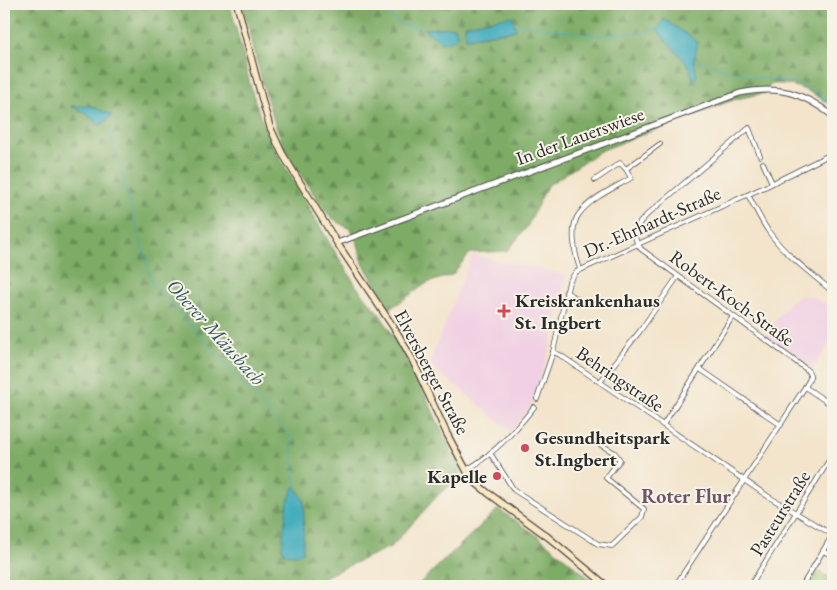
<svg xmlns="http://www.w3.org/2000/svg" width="837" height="590" font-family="'EB Garamond',serif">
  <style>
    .built { fill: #f1d0e3 }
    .forest { fill: url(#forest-firs); stroke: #546c48; fill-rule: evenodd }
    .cemetery { fill: url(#cemetery-stones); stroke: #647a50 }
    .water { fill: #3caabb; stroke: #346a73 }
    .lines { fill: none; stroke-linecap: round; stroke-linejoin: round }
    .stream { stroke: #3caabb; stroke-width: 1 }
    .minor-casing { stroke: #494743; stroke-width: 5.5 }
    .tertiary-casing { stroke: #494743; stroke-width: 7 }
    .secondary-casing { stroke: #494743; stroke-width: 8 }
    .minor { stroke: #fff; stroke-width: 4 }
    .tertiary { stroke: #fff; stroke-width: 5 }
    .secondary { stroke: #fae7c3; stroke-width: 5.5 }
    .poi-dot { fill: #d1495b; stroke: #f7f3e8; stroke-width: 2 }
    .labels { text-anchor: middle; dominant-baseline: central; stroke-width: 4; stroke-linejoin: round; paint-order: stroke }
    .street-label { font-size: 19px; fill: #2b2b2b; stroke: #f7f3e8 }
    .poi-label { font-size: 19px; font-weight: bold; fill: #2b2b2b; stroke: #f7f3e8; text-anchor: start }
    .water-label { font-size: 20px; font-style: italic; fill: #31575d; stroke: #f7f3e8 }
    .neighbourhood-label { font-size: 20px; font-weight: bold; fill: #6d5466; stroke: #f7f3e8 }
  </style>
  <defs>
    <pattern id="forest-firs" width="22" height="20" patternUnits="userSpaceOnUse" patternTransform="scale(1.25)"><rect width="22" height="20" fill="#7eac66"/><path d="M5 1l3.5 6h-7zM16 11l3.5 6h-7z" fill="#678c54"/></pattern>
    <pattern id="cemetery-stones" width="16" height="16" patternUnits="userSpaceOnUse" patternTransform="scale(1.25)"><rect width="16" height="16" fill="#9dc875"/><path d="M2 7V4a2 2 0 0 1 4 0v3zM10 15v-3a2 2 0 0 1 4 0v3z" fill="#80a360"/></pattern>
  </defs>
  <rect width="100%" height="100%" fill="#f7f3e8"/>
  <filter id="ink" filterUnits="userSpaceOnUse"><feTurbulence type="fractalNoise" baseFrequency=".02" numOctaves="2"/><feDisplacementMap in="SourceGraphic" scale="10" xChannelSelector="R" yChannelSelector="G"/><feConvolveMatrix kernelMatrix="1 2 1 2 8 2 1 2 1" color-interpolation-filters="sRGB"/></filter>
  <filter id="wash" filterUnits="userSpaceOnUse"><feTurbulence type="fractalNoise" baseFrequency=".0096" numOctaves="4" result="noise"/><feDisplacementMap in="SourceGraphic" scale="20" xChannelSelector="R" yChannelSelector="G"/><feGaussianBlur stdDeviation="1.12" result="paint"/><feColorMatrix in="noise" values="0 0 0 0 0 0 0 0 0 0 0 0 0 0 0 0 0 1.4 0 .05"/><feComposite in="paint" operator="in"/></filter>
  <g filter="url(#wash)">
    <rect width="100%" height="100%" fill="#f3e4cb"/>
    <g class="built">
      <polygon points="472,255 566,275 550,348 532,404 511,431 429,364"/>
      <polygon points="808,295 833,308 833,339 812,369 765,336 789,302 797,297"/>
    </g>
    <g class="forest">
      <path d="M4,4H230L251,88L260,116L273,146L329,242L357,287L381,316L401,349L421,386L463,476L440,493L392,546L324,577L330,586H4ZM91,106L111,115H112L100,126L84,112L72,107Z"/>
      <path d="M242,4H833V107C813,93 797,82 771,84L765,93L736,99L600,151L547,186L527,227L507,251L470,253L452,275L427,283L390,309L361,260L359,247L351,229C330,221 323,208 311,190C301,175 290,160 283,144C264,100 255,50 242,4ZM465,25L515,30L467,38ZM455,27L458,38L425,29Z"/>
      <polygon points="498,509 538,536 599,586 417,586"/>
    </g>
    <polygon class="cemetery" points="817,571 833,579 833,586 809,586"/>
    <g class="water">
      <polygon points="512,16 516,30 466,38 465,25"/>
      <polygon points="664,19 698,42 694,60 697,77 693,79 689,66 657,30"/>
      <polygon points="455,27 458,38 442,43 424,29"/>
      <polygon points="71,106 91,106 112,115 100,126 84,112"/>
      <polygon points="294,487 296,487 304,501 303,552 299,554 285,554 282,548 287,504"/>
    </g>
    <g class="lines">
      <g class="stream">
        <polyline points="373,4 376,9 384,10 399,24 425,29"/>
        <polyline points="513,23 599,36 658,30"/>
        <polyline points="457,33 465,32"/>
        <polyline points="694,60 753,77 798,83 832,103"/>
        <polyline points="109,129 152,282 290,436 296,487"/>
      </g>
    </g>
  </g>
  <g filter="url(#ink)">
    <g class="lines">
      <defs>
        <g id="minor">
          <polyline points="763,163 772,183"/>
          <polyline points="626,169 660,144"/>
          <path d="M748,195C755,207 761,221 769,232C786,256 811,273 833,292"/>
          <path d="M580,269C575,255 569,227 579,214C591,198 614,188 631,178L626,169L620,163L595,180"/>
          <polyline points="566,292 584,303"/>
          <polyline points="553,352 560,355 769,497 833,535"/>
          <polyline points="700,369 781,425"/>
          <polyline points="600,382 640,331 678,276"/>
          <polyline points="805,387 833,406"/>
          <polyline points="537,399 553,352 569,282 576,272 769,185 833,153"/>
          <polyline points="663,425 733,316"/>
          <polyline points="490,453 514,490 598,544 612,546 642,517 644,509 606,478 620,460 615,453 601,445"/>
          <path d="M466,470C492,456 516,430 534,407"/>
          <polyline points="823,551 833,556"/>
          <path d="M675,586L805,387C810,379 813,375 806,369L641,249C629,234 637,224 649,213L749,128L760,156"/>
          <polyline points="750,586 833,454"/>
          <polyline points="802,586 833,534"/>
        </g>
        <path id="tertiary" d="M337,243L740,93C779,85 802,92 833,116"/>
        <polyline id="secondary" points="237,4 263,103 270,127 282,153 337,243 398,334 412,359 447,434 471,479 488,493 548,537 607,586"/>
      </defs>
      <use href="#minor" class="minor-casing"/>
      <use href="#tertiary" class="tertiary-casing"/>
      <use href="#secondary" class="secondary-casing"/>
      <use href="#minor" class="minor"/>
      <use href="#tertiary" class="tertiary"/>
      <use href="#secondary" class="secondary"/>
    </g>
  </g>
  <g class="poi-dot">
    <path d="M501.5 303.5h5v5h5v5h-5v5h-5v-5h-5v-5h5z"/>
    <circle cx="525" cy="448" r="5"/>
    <circle cx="497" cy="476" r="5"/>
  </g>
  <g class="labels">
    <g class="street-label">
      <text transform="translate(580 136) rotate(-20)">In der Lauerswiese</text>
      <text transform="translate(652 222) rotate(-24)">Dr.-Ehrhardt-Straße</text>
      <text transform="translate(732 298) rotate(36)">Robert-Koch-Straße</text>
      <text transform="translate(432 372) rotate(62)">Elversberger Straße</text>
      <text transform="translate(620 379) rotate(34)">Behringstraße</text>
      <text transform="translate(780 513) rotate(-58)">Pasteurstraße</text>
    </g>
    <g class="poi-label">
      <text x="515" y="300">Kreiskrankenhaus<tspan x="515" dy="22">St. Ingbert</tspan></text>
      <text x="535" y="437">Gesundheitspark<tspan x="535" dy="22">St.Ingbert</tspan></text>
      <text x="487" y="476" text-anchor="end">Kapelle</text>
    </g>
    <g class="water-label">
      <text transform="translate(216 332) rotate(48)">Oberer Mäusbach</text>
    </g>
    <g class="neighbourhood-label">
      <text x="686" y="496">Roter Flur</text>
    </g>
  </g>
  <rect width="837" height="590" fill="none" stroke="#f7f3e8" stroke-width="20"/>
</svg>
